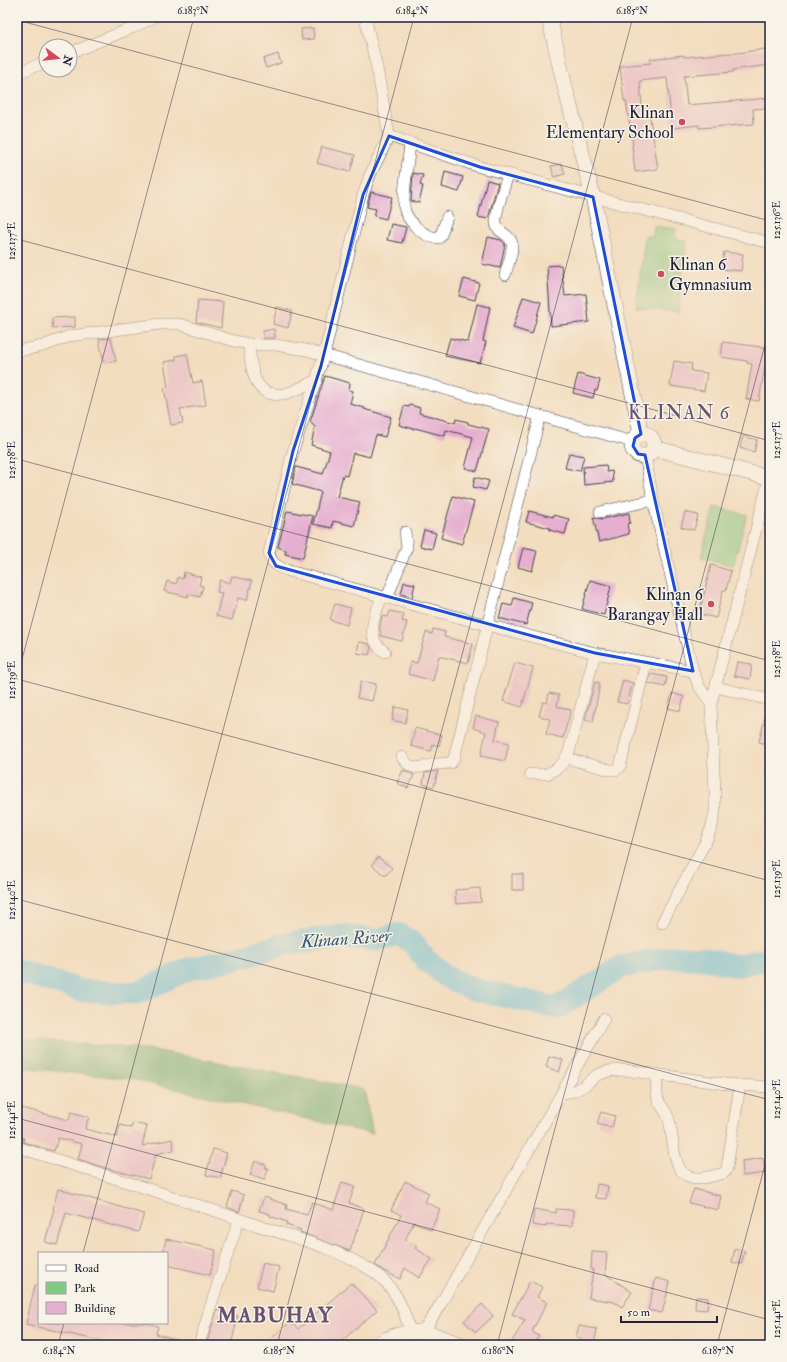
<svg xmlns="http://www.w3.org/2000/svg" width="787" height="1362" font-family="'IM FELL Double Pica',serif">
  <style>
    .green { fill: #81ca86; stroke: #527660 }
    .forest { fill: #68ae73; stroke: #456857 }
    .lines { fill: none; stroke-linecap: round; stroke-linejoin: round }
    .river { stroke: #61c1e0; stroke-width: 23 }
    .building { fill: #e6afcf }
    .street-casing { stroke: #413e4f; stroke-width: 12 }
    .secondary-casing { stroke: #413e4f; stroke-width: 16 }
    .street { stroke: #fff; stroke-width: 11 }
    .secondary { stroke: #fff; stroke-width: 15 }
    .marked { fill: none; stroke: #1d4ed8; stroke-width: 3; stroke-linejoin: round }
    .ticks { fill: none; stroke: #22223b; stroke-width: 1; stroke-opacity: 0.45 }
    .poi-dot { fill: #d1495b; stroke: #f7f3e8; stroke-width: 1.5 }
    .labels { text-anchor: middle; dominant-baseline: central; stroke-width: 3; stroke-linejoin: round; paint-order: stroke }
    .poi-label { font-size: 17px; fill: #22223b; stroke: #f7f3e8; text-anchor: end }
    .water-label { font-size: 18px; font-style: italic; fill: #385a75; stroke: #f7f3e8 }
    .quarter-label { font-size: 19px; letter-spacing: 1px; fill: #67536f; stroke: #f7f3e8 }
    .district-label { font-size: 21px; font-weight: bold; letter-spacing: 1px; fill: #67536f; stroke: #f7f3e8 }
    .neatline { fill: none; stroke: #22223b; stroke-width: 1.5 }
    .ticks-label { font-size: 10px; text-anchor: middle; fill: #22223b }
  </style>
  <rect width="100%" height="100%" fill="#f7f3e8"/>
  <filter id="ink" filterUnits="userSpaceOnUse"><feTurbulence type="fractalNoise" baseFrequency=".025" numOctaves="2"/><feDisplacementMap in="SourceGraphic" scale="8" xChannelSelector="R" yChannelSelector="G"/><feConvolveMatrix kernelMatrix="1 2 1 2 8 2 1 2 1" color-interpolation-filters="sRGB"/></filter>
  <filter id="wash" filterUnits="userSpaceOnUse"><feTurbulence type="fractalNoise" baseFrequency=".012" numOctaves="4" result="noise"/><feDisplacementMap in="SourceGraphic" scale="16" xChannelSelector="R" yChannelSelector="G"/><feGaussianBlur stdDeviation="0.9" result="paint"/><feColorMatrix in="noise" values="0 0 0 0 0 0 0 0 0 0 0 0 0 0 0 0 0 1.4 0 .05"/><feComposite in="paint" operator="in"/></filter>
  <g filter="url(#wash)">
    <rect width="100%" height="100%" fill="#f3ddbf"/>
    <g class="green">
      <polygon points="654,226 676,229 675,239 687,241 678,312 636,307 645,236 653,236"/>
      <polygon points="714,507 747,515 733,566 701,557"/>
    </g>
    <polygon class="forest" points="17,1039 148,1049 364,1089 373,1134 131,1079 17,1067"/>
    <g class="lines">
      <polyline class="river" points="17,971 83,991 137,993 189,969 237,958 285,944 342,936 376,940 398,934 412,942 426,960 447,977 472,989 557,1008 621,967 672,957 705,959 737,966 755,961 770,960"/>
    </g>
    <g id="blocks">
      <g class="building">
        <polygon points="313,28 314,39 302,40 301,29"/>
        <polygon points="765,49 768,65 733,70 733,72 684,76 687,105 770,98 770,108 753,109 754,124 699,128 699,125 672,128 667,78 640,81 642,107 648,106 658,169 635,172 632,145 633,145 626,101 624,101 620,66 651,63 650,59 684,55 684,57 731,53 731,54"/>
        <polygon points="278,54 281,63 266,68 263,59"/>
        <polygon points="322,147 355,155 350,172 317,163"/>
        <polygon points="562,164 565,174 554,177 551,166"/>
        <polygon points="445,172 463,177 459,192 442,187"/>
        <polygon points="413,173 423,175 420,185 423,186 419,203 411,201"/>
        <polygon points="487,180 498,183 488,219 478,217"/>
        <polygon points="371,192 392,197 386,219 374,216 376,209 367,207"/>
        <polygon points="391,224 406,227 402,243 387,240"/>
        <polygon points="488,237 501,240 505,244 500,268 482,264"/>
        <polygon points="724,252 743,254 741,271 721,269"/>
        <polygon points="561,265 565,296 586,294 589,322 551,326 547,266"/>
        <polygon points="464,279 479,283 475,300 459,296"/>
        <polygon points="523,297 541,302 532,334 513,328"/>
        <polygon points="198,300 223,302 221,328 196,322"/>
        <polygon points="477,304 490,307 483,341 486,342 480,363 445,356 450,338 468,342"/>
        <polygon points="277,307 292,311 288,328 273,324"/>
        <polygon points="75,317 75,327 53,328 52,318"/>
        <polygon points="274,329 275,338 263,338 263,331"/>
        <polygon points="111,338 116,361 104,363 99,339"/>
        <polygon points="723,342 769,348 766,366 765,366 759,401 746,399 752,364 747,363 747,361 721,357"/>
        <polygon points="187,354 193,383 202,381 206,405 180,409 183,423 171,425 164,388 168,387 164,362 176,360 176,356"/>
        <polygon points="674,361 692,364 691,371 707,373 704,391 670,386"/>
        <polygon points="578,374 600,380 597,391 595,390 593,398 573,393"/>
        <polygon points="325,376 350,383 349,390 353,391 350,404 365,408 364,409 391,417 385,437 376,435 370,457 353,453 347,476 343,475 337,497 360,502 354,526 333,521 332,528 313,524 321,492 292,484 296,467 323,474 330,451 311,445 315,427 310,422"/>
        <polygon points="410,405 420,408 419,413 455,423 456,419 468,422 468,424 489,429 477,471 465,468 473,437 446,430 445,436 415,428 414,429 399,425 404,406 409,407"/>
        <polygon points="743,436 757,440 754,452 740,448"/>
        <polygon points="569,453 584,456 580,471 565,468"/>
        <polygon points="606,465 607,472 612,471 613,482 584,485 583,467"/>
        <polygon points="475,477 489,481 486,490 473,487"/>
        <polygon points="453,496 474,502 462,544 441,538"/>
        <polygon points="287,511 313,516 303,558 285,554 286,550 278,547"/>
        <polygon points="529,511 553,517 553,515 569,519 565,534 549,530 550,528 526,522"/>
        <polygon points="685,512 698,515 694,530 681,527"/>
        <polygon points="629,513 630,523 627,524 629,534 599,542 593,517 602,519"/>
        <polygon points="424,530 436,533 432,549 420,546"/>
        <polygon points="523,548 537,551 532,571 518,567"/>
        <polygon points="711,565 731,571 726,590 723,590 716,618 699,614"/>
        <polygon points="184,572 201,577 199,585 203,586 200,597 188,594 188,597 164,591 167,581 176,584 178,577 183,579"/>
        <polygon points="232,576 252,581 247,600 238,598 232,620 216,616 222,593 217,592 220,580 230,583"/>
        <polygon points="590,580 611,586 604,615 582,609"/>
        <polygon points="404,582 415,584 412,597 401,594"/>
        <polygon points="514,598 532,603 526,625 499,618 503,604 512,606"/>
        <polygon points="335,604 351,608 347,625 330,620"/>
        <polygon points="390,611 404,614 402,621 407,622 402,641 381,636 380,627 382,616 388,617"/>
        <polygon points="433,629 445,632 444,637 473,644 468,663 439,656 433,681 408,674 411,662 417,663 426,632 432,634"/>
        <polygon points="359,642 369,644 371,647 369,655 357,653"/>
        <polygon points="737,662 752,664 750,679 734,676"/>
        <polygon points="515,663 533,668 522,707 503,701"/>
        <polygon points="651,674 667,677 665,687 648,683"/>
        <polygon points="623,680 633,683 627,704 617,702"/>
        <polygon points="361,681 376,684 372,701 357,698"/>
        <polygon points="595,682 600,683 593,722 585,720"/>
        <polygon points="549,693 559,695 557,706 571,710 563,738 546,734 550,719 539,716 543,702 547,703"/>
        <polygon points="672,693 684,697 680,711 668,708"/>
        <polygon points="395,707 408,710 405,723 392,720"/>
        <polygon points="766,714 770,714 770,745 759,742"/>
        <polygon points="476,716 499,722 495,740 509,743 505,761 481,756 486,732 473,728"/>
        <polygon points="415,728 442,735 439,746 433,744 431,751 411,746"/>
        <polygon points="403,770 414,775 408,788 397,783"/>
        <polygon points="438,771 434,787 423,784 425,773"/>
        <polygon points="378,857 392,868 385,876 372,865"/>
        <rect x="512" y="874" width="11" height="16"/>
        <polygon points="480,888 481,902 456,904 455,890"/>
        <polygon points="549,1056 563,1060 559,1072 546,1067"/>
        <polygon points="17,1107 69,1120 71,1112 89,1117 85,1129 117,1137 120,1125 131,1128 133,1123 147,1126 142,1146 172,1139 174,1150 156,1154 149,1179 105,1168 78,1159 82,1144 58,1138 54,1151 23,1142 24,1138 17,1136"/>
        <polygon points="601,1112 615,1116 612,1128 597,1124"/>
        <polygon points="213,1149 227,1153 220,1178 206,1175"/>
        <polygon points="763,1158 765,1173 743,1176 742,1161"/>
        <polygon points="255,1161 266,1165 265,1168 268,1168 265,1179 250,1175"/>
        <polygon points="405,1181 429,1193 425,1202 440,1209 431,1230 414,1222 405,1240 417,1246 415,1248 432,1259 419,1278 405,1268 400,1279 384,1271 375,1265 401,1215 391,1210"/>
        <polygon points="342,1182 355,1186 349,1203 364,1209 350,1251 300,1232 301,1230 286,1225 287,1222 270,1216 270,1214 259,1211 264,1197 287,1205 286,1209 307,1215 312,1202 333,1210"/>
        <polygon points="597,1184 608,1186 606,1199 595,1198"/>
        <polygon points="58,1189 144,1214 138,1232 66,1213 57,1245 45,1242 54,1209 53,1209"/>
        <polygon points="694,1189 721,1196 718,1210 689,1203"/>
        <polygon points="232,1191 244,1195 239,1212 227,1207"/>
        <polygon points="534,1209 556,1213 556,1209 573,1210 572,1226 546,1224 546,1227 532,1225"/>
        <polygon points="166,1239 216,1250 210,1275 167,1265 167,1253 163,1253"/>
        <polygon points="735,1249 745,1251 741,1264 732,1262"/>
        <polygon points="592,1252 607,1253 605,1274 632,1292 622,1307 614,1302 589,1298 593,1270 591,1270"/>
        <polygon points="263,1263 279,1267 273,1291 257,1287"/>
        <polygon points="656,1278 670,1282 662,1313 648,1310"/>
        <polygon points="530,1281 542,1287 537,1297 547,1302 532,1332 539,1336 533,1345 510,1345 525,1320 512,1314"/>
        <polygon points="351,1283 377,1310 337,1345 264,1345 291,1321 298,1329"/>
        <polygon points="35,1285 39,1286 39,1323 147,1323 158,1326 156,1334 183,1341 183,1345 117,1345 26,1324"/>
        <polygon points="696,1297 708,1298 707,1310 695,1309"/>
        <polygon points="482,1304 493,1316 476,1332 464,1321"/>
        <polygon points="217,1310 238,1316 231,1345 218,1345 207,1342"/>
        <polygon points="579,1326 597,1329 594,1345 579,1345 581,1338 576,1337"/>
      </g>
    </g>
  </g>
  <g filter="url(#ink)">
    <use href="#blocks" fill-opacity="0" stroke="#413e4f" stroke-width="1"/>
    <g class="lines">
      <defs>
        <g id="street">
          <polyline points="365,17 377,68 389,136 480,167 770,243"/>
          <polyline points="70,53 132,28 154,17"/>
          <polyline points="17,73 46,62"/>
          <path d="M389,136L370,175L363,195L324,355L293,451L269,553C272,565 278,567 289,571L487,625L595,653L693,671"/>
          <path d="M410,144C409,159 401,198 405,211C407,218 412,223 417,228C424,234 430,238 439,238L441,235L447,217"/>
          <path d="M505,275C507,267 516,246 510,239C506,233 497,232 496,223C495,215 505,184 508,175"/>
          <path d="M249,344C251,369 253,402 288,393C298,390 307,384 317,380"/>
          <polyline points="17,351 43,346 70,336 160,324 179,324 234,341 249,344 262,345 276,345 306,350 633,442"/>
          <polyline points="645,455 653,500 693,671 699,686 711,704"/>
          <polyline points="600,512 653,500"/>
          <path d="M382,597C374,616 364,638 385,652"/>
          <polyline points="387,598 407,547 405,532"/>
          <polyline points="716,687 770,700"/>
          <path d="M402,757C411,771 417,768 431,765C437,763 444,764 451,763L454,758L540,416"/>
          <polyline points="566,758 610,770 616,770 620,767 646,663"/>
          <polyline points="530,774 547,774 556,769 563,763 569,752 595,653"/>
          <polyline points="662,923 706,841 712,826 715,811 715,793 711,704 770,475"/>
          <path d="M657,1074C657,1081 656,1088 657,1095C658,1104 665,1109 668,1117C674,1131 671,1170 688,1176C699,1181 713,1176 724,1173L727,1168L740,1085"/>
          <polyline points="562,1093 574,1091 584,1086 597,1075 609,1071 624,1070 726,1084 770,1087"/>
          <path d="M17,1147C97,1173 177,1197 256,1225C296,1238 339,1249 374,1272C395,1287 405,1309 410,1333"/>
          <polyline points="421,1332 429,1323 440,1305 604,1019"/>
          <polyline points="199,1345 210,1308 239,1219"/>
        </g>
        <g id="secondary">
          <polyline points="549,17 564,83 593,197 641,434"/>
          <circle cx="643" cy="445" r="11"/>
          <polyline points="654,448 770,478"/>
          <path d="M376,1345C389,1337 405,1331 421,1332C432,1333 451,1342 463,1345"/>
        </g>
      </defs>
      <use href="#street" class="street-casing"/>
      <use href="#secondary" class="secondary-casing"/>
      <use href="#street" class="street"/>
      <use href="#secondary" class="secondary"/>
    </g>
  </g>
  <path d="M0 0H787V1362H0ZM389,136L480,167L593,197L641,434L635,438L633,446L638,454L645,455L693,671L595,653L276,566L269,553L293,451L321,366L363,195Z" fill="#f3ddbf" fill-opacity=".55" fill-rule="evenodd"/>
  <path class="marked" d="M389,136L480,167L593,197L641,434L635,438L633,446L638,454L645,455L693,671L595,653L276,566L269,553L293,451L321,366L363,195Z"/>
  <path class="ticks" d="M17,20L770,221M17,239L770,441M17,459L770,661M17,678L194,17M17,679L770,881M17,899L770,1100M17,1118L770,1320M83,1253L414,17M17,1338L43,1345M58,1345L64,1323M277,1345L633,17M497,1345L770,326M717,1345L770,1146"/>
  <g class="poi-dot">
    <circle cx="682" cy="122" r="4"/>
    <circle cx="661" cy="274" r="4"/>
    <circle cx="711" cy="604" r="4"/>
  </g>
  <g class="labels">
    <g class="poi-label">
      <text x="674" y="112">Klinan<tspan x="674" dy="20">Elementary School</tspan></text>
      <text x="669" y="264" text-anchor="start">Klinan 6<tspan x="669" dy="20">Gymnasium</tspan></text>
      <text x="703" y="594">Klinan 6<tspan x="703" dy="20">Barangay Hall</tspan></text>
    </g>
    <g class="water-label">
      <text transform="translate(346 939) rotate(-4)">Klinan River</text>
    </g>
    <g class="quarter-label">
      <text x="679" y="413">KLINAN 6</text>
    </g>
    <g class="district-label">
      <text x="275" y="1315">MABUHAY</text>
    </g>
  </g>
  <rect width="787" height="1362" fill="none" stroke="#f7f3e8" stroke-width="44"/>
  <rect x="38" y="1252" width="130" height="72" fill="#f7f3e8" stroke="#a29fa3"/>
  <rect x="46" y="1265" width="20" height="6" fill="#ffffff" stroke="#a29fa3"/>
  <text x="74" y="1272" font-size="12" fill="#22223b">Road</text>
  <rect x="46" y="1282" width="20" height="12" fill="#81ca86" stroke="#a29fa3"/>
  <text x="74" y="1292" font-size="12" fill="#22223b">Park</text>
  <rect x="46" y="1302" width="20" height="12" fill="#e6afcf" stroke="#a29fa3"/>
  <text x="74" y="1312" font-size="12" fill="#22223b">Building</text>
  <g transform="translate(58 58) rotate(105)"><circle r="19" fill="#f7f3e8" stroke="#a29fa3"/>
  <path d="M0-3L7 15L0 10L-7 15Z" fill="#d1495b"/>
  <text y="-6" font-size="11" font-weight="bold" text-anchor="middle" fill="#22223b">N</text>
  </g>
  <path d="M621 1316v6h96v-6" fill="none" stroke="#22223b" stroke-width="2"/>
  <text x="627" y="1316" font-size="12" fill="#22223b" stroke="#f7f3e8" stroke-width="3" paint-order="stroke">50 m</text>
  <rect x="22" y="22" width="743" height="1318" class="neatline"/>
  <g class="ticks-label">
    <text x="193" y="14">6.183°N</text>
    <text x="412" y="14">6.184°N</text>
    <text x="632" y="14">6.185°N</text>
    <text transform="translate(776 220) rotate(-90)" y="4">125.136°E</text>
    <text transform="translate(11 241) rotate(-90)" y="4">125.137°E</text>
    <text transform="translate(776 440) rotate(-90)" y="4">125.137°E</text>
    <text transform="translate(11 460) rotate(-90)" y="4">125.138°E</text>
    <text transform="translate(776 659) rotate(-90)" y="4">125.138°E</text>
    <text transform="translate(11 680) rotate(-90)" y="4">125.139°E</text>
    <text transform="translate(776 879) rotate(-90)" y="4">125.139°E</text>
    <text transform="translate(11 900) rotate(-90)" y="4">125.140°E</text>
    <text transform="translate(776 1099) rotate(-90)" y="4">125.140°E</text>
    <text transform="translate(11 1120) rotate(-90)" y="4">125.141°E</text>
    <text transform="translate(776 1319) rotate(-90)" y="4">125.141°E</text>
    <text x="59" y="1354">6.184°N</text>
    <text x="279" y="1354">6.185°N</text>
    <text x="498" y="1354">6.186°N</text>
    <text x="718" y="1354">6.187°N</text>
  </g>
</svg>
